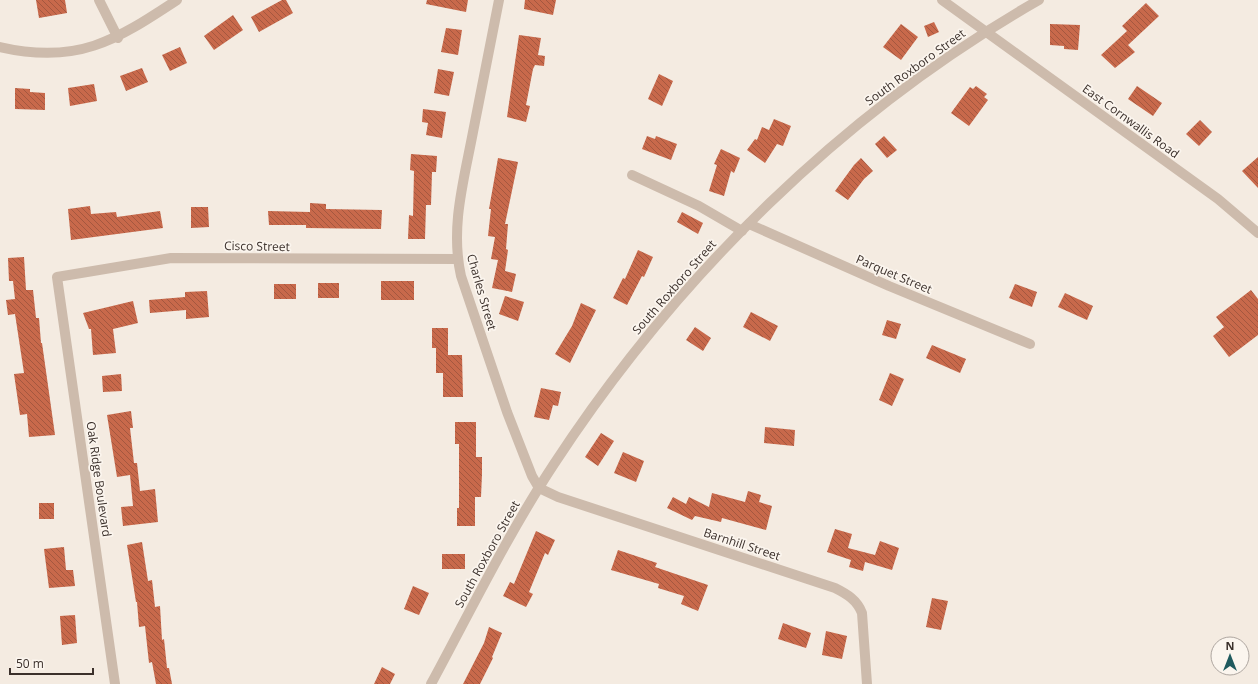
<svg xmlns="http://www.w3.org/2000/svg" width="1258" height="684" font-family="'Open Sans',sans-serif">
  <style>
    .building { fill: url(#building-back-hatch) }
    .lines { fill: none; stroke-linecap: round; stroke-linejoin: round }
    .minor { stroke: #cdbbac; stroke-width: 10 }
    .tertiary { stroke: #cdbbac; stroke-width: 10 }
    .labels { text-anchor: middle; dominant-baseline: central; stroke-width: 3.5; stroke-linejoin: round; paint-order: stroke }
    .street-label { font-size: 12px; fill: #3b302b; stroke: #fbf5ee }
  </style>
  <defs>
    <pattern id="building-back-hatch" width="6" height="6" patternUnits="userSpaceOnUse"><rect width="6" height="6" fill="#c8694b"/><path d="M-1 5l2 2M0 0l6 6M5-1l2 2" fill="none" stroke="#a4573f"/></pattern>
  </defs>
  <rect width="100%" height="100%" fill="#f4ebe1"/>
  <g class="building">
    <polygon points="36,0 65,0 67,13 39,18"/>
    <polygon points="282,0 286,0 293,13 259,32 251,17"/>
    <polygon points="427,0 468,0 466,12 426,4"/>
    <polygon points="525,0 556,0 553,15 524,9"/>
    <polygon points="1146,3 1159,16 1128,45 1135,52 1115,68 1101,55 1127,31 1122,26"/>
    <polygon points="233,15 243,30 214,50 204,36"/>
    <polygon points="934,22 939,32 928,37 924,26"/>
    <polygon points="901,24 918,37 901,60 883,47"/>
    <polygon points="1050,24 1080,25 1078,50 1064,49 1064,46 1050,45"/>
    <polygon points="446,28 462,30 458,55 441,52"/>
    <polygon points="519,35 541,38 538,55 545,56 544,66 535,65 533,69 526,105 530,106 526,122 507,117"/>
    <polygon points="180,47 187,63 170,71 162,55"/>
    <polygon points="142,68 148,82 126,91 120,76"/>
    <polygon points="438,69 454,72 449,96 434,93"/>
    <polygon points="659,74 673,81 662,106 648,99"/>
    <polygon points="94,84 97,101 70,106 68,88"/>
    <polygon points="976,86 987,94 984,97 988,100 969,126 951,113 970,87 973,89"/>
    <polygon points="1137,86 1162,103 1153,116 1128,99"/>
    <polygon points="15,88 30,89 30,92 45,93 45,110 15,109"/>
    <polygon points="423,109 446,112 442,138 426,135 428,123 422,122"/>
    <polygon points="774,119 791,126 783,146 777,144 765,163 747,150 755,139 757,140 762,127 769,130"/>
    <polygon points="1200,120 1212,132 1199,146 1186,134"/>
    <polygon points="647,136 655,139 656,136 677,144 671,160 642,149"/>
    <polygon points="884,136 897,150 887,158 875,144"/>
    <polygon points="721,149 740,158 734,173 731,171 724,196 709,191 717,165 714,164"/>
    <polygon points="411,154 437,156 436,172 432,172 431,205 426,205 425,239 408,239 409,215 413,216 414,171 410,170"/>
    <polygon points="1258,157 1258,188 1242,171"/>
    <polygon points="498,158 518,162 505,224 508,224 506,249 508,250 505,271 516,274 512,292 492,288 498,260 491,259 495,237 488,236 491,209 489,209"/>
    <polygon points="861,158 873,171 864,179 848,200 835,191 854,165"/>
    <polygon points="310,203 326,204 326,209 382,210 381,229 306,228 306,225 269,225 268,211 310,212"/>
    <polygon points="90,206 91,214 116,212 117,217 160,211 163,228 71,240 68,209"/>
    <polygon points="191,207 208,207 209,227 191,228"/>
    <polygon points="682,212 703,223 698,234 677,222"/>
    <polygon points="638,250 653,257 644,277 642,276 627,305 613,298 623,278 625,279"/>
    <polygon points="24,257 26,290 33,290 36,318 39,318 41,343 42,343 55,435 29,437 27,414 20,415 14,374 24,373 15,314 8,315 6,300 15,299 13,281 9,281 8,258"/>
    <rect x="381" y="281" width="33" height="19"/>
    <rect x="318" y="283" width="21" height="15"/>
    <rect x="274" y="284" width="22" height="15"/>
    <polygon points="1015,284 1037,292 1032,307 1009,298"/>
    <polygon points="1251,290 1258,299 1258,335 1229,357 1213,336 1224,327 1216,317"/>
    <polygon points="207,291 209,317 186,319 186,310 150,313 149,300 185,297 185,292"/>
    <polygon points="1065,293 1093,306 1087,320 1058,307"/>
    <polygon points="505,296 524,302 518,321 499,314"/>
    <polygon points="133,301 138,323 113,329 116,353 93,355 91,329 89,329 83,313"/>
    <polygon points="581,303 596,310 570,363 555,354 572,326"/>
    <polygon points="751,312 778,326 770,341 743,327"/>
    <polygon points="887,320 901,324 896,339 882,335"/>
    <polygon points="695,327 711,338 703,351 686,340"/>
    <polygon points="432,328 448,328 448,355 462,355 463,397 443,397 443,373 436,373 436,348 432,348"/>
    <polygon points="932,345 966,359 960,373 926,358"/>
    <polygon points="890,373 904,379 892,406 879,400"/>
    <polygon points="121,374 122,391 103,392 102,376"/>
    <polygon points="541,388 561,392 558,406 553,405 549,420 534,417"/>
    <polygon points="131,411 133,428 130,428 134,463 137,463 140,491 155,489 158,522 123,526 121,507 133,506 130,475 117,477 107,415"/>
    <polygon points="455,422 476,422 476,457 482,457 482,474 481,497 475,497 475,526 457,526 457,508 459,508 459,444 455,444"/>
    <polygon points="765,427 795,430 794,446 764,443"/>
    <polygon points="601,433 614,441 598,466 585,457"/>
    <polygon points="623,452 644,461 636,482 614,473"/>
    <polygon points="748,491 761,495 759,502 772,506 766,530 722,518 721,522 695,516 692,520 667,508 673,497 686,504 689,497 709,507 712,493 745,502"/>
    <rect x="39" y="503" width="15" height="16"/>
    <polygon points="835,529 852,534 848,548 875,555 880,541 899,548 892,570 865,562 863,571 849,567 851,560 827,552"/>
    <polygon points="536,531 555,540 548,555 545,553 529,592 533,594 526,607 503,596 510,582 514,584"/>
    <polygon points="142,542 148,581 152,580 155,607 160,606 162,640 164,639 167,668 169,668 172,684 156,684 152,662 149,663 145,626 139,627 137,602 136,602 127,545"/>
    <polygon points="64,547 66,570 73,570 75,586 49,588 44,549"/>
    <polygon points="618,550 657,563 655,567 708,585 698,611 681,604 684,596 658,588 659,584 611,570"/>
    <rect x="442" y="554" width="23" height="15"/>
    <polygon points="413,586 429,593 419,615 404,609"/>
    <polygon points="932,598 948,601 941,630 926,627"/>
    <polygon points="75,615 77,643 62,645 60,616"/>
    <polygon points="783,623 811,633 806,648 778,639"/>
    <polygon points="489,627 502,633 492,657 493,658 480,684 463,684 484,643"/>
    <polygon points="826,631 847,636 842,659 822,655"/>
    <polygon points="382,667 395,674 390,684 374,684"/>
  </g>
  <g class="lines">
    <g class="minor">
      <polyline points="99,0 118,38"/>
      <path d="M499,0C490,44 482,88 473,132C464,180 450,227 461,276L507,412L532,476L539,488L558,497L835,588C847,594 857,600 862,613L867,684"/>
      <path d="M0,47C77,65 115,41 177,0"/>
      <polyline points="632,175 699,206 742,231"/>
      <polyline points="749,224 889,286 1030,344"/>
      <polyline points="115,684 57,277 171,258 457,259"/>
    </g>
    <g class="tertiary">
      <polyline points="942,0 1218,199 1258,233"/>
      <path d="M431,684C471,610 508,534 554,464C677,276 844,111 1039,0"/>
    </g>
  </g>
  <g class="labels">
    <g class="street-label">
      <text transform="translate(915 67) rotate(-36)">South Roxboro Street</text>
      <text transform="translate(1131 121) rotate(36)">East Cornwallis Road</text>
      <text transform="translate(257 246) rotate(1)">Cisco Street</text>
      <text transform="translate(894 274) rotate(23)">Parquet Street</text>
      <text transform="translate(674 287) rotate(-49)">South Roxboro Street</text>
      <text transform="translate(482 292) rotate(74)">Charles Street</text>
      <text transform="translate(99 479) rotate(82)">Oak Ridge Boulevard</text>
      <text transform="translate(742 544) rotate(18)">Barnhill Street</text>
      <text transform="translate(487 554) rotate(-61)">South Roxboro Street</text>
    </g>
  </g>
  <g transform="translate(1230 656)"><circle r="19" fill="#fbf5ee" stroke="#aea6a0"/>
  <path d="M0-3L7 15L0 10L-7 15Z" fill="#1f5a5e"/>
  <text y="-6" font-size="11" font-weight="bold" text-anchor="middle" fill="#3b302b">N</text>
  </g>
  <path d="M10 668v6h83v-6" fill="none" stroke="#3b302b" stroke-width="2"/>
  <text x="16" y="668" font-size="12" fill="#3b302b" stroke="#fbf5ee" stroke-width="3" paint-order="stroke">50 m</text>
</svg>
